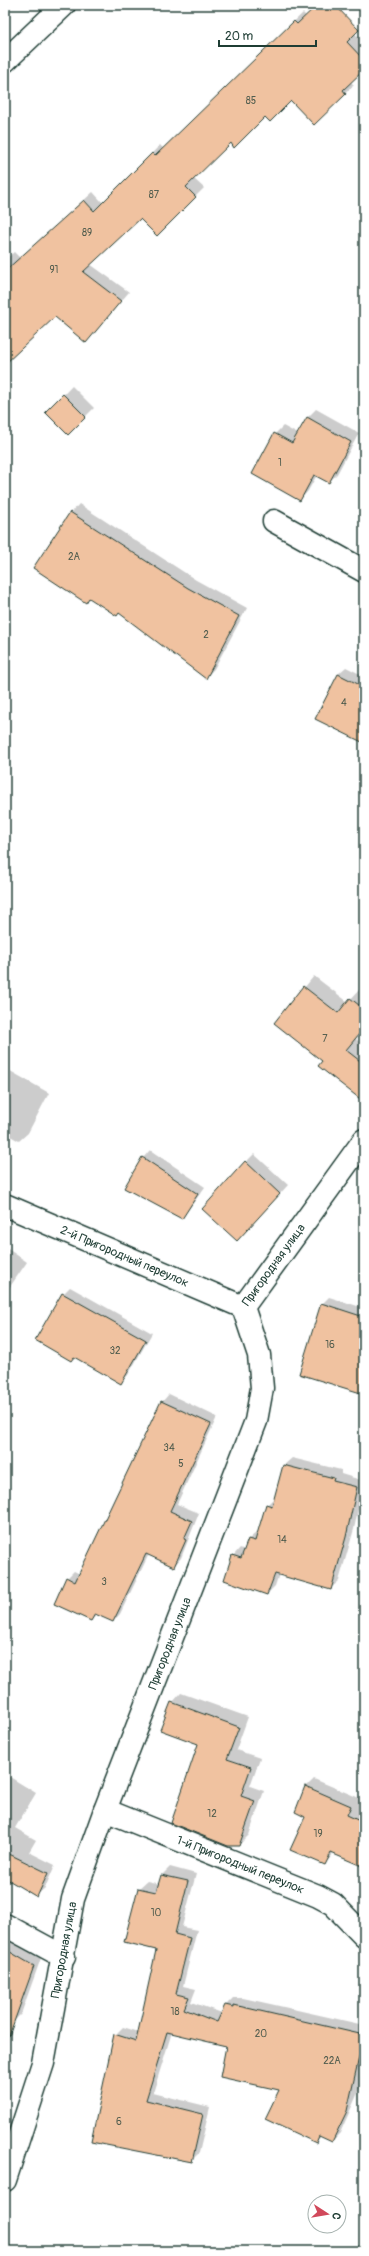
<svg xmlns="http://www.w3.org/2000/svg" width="369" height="2256" font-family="Pangolin,sans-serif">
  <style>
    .shadow { fill: #0003 }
    .building { fill: #f0c2a0; stroke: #1f3d34 }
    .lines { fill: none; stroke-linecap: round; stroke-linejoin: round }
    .minor-casing { stroke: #1f3d34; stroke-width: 25 }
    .minor { stroke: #fff; stroke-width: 22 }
    .labels { text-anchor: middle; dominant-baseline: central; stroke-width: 4; stroke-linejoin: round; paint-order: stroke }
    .number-label { font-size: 10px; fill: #535e4f }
    .street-label { font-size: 12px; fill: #1f3d34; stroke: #fff }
  </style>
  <rect width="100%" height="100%" fill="#fff"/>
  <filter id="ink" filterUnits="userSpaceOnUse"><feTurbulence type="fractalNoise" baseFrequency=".025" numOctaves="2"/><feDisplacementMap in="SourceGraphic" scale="8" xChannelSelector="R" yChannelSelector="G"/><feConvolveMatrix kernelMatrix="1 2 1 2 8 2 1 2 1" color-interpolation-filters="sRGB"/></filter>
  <g filter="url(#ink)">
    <g class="shadow">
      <polygon points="318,5 328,5 364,43 364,69 351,82 354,85 314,123 291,99 265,116 232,142 193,178 204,188 157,235 140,218 90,264 129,292 94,333 55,316 5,352 5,260 14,252 20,258 93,192 103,203 160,145 163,148 303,13 306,16"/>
      <polygon points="72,386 94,408 68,434 47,412"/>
      <polygon points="316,409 359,433 337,474 329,482 317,475 308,491 300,500 275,434 283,426 298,434 307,418"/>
      <polygon points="79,504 196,580 247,608 214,669 206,677 71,513"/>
      <polygon points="346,667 364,676 364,742 317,718 338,674"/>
      <polygon points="314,976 348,1002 361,988 364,991 364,1029 356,1039 364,1046 364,1100 323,1061 275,1023"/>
      <polygon points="5,1068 49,1093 28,1133 19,1141 5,1133"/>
      <polygon points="150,1150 205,1187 182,1218 143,1158"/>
      <polygon points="254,1154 288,1185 245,1232 246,1162"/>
      <polygon points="5,1247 27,1262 5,1294"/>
      <polygon points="70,1287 152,1333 128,1375 121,1382 63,1294"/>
      <polygon points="329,1297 364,1308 364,1393 322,1304"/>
      <polygon points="169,1394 217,1417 177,1504 199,1513 181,1558 174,1566 149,1554 120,1614 113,1621 98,1614 91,1620 67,1578 74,1571 80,1574 162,1402"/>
      <polygon points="292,1458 341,1470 341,1474 364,1481 354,1529 339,1581 331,1588 279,1574 275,1586 267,1594 233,1556 240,1548 245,1550 249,1539 257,1532 258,1532 267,1505 275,1497 284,1465"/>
      <polygon points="181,1693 248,1717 236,1750 260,1758 250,1786 264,1791 249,1835 239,1845 199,1744 172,1703"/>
      <polygon points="5,1774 36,1793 15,1828 36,1840 29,1852 55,1865 45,1888 37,1895 5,1876"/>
      <polygon points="314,1779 364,1800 364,1866 334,1853 325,1864 306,1816 306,1787"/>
      <polygon points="170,1867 196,1874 182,1927 197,1930 183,1986 196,1989 191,2002 222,2013 226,2005 233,1998 243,1998 364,2025 364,2085 362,2084 340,2133 332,2141 321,2136 316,2142 281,2089 227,2045 172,2032 153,2093 210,2107 199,2153 191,2161 92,2141 115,2035 123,2027 139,2032 157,1950 139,1888 147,1881 160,1884 162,1875"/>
      <polygon points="5,1936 41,1958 21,2014 13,2022 5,2019"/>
    </g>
    <g class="building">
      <polygon points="317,5 335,5 359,30 347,42 364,60 364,70 343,90 346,94 314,125 291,101 270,122 265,117 234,148 231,143 186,187 196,197 157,236 140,219 83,272 121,301 86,343 55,317 5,364 5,271 84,200 94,211 152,153 155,156 294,21 297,24"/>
      <polygon points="63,394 86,417 68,435 45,412"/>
      <polygon points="307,417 351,442 329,483 314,475 300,501 252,474 274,433 292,443"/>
      <polygon points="70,512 188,588 239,616 206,679 119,613 117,616 89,598 86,603 33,568"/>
      <polygon points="338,674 364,687 364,743 315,719"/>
      <polygon points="303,986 338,1013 350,998 364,1009 364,1028 346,1050 364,1064 364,1102 318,1066 322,1061 274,1023"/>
      <polygon points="142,1157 198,1194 182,1219 124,1188"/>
      <polygon points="245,1161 280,1194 237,1241 202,1209"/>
      <polygon points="62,1293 146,1340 121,1384 74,1357 71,1361 35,1340"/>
      <polygon points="321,1303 364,1317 364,1394 299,1374"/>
      <polygon points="161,1401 211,1424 170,1511 192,1521 184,1539 186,1540 174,1567 146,1554 113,1622 95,1614 91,1621 54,1604 66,1577 75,1582"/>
      <polygon points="283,1465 334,1478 333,1481 357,1487 346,1537 331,1590 275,1574 267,1595 224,1580 232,1555 241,1558 248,1539 255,1541 266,1504 272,1506"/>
      <polygon points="171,1702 239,1727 227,1759 251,1767 241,1796 255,1801 239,1846 228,1846 171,1823 198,1744 160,1730"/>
      <polygon points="305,1786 351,1806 347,1815 364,1823 364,1867 331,1853 325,1865 290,1850 305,1817 295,1812"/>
      <polygon points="5,1852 48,1873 37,1897 5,1878"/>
      <polygon points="161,1875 188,1881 175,1934 190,1938 176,1994 189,1997 184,2009 217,2022 225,2005 234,2007 234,2005 364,2035 347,2111 332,2142 319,2136 316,2143 265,2119 279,2090 220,2077 226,2046 167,2032 146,2100 203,2114 192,2162 91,2142 114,2034 136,2041 156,1950 124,1942 138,1888 156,1892"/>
      <polygon points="5,1949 34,1966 9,2036 5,2036"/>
    </g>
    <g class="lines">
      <defs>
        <g id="minor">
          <polyline points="5,61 64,5"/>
          <polyline points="274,521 364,571"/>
          <path id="s1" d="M5,1205L243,1307"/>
          <path id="s2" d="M105,1810L318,1896L333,1904L364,1936"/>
          <polyline points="5,1925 64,1957"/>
          <path id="s3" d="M5,2180L43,2063L73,1899L105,1810L256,1421L262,1388L259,1355L243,1307L364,1140"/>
        </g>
      </defs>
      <use href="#minor" class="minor-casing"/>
      <use href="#minor" class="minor"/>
    </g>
  </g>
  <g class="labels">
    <g class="number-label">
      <text x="251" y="101">85</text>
      <text x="154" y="195">87</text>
      <text x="87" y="233">89</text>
      <text x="54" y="270">91</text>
      <text x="280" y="463">1</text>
      <text x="74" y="557">2А</text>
      <text x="206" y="635">2</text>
      <text x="344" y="703">4</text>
      <text x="325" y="1039">7</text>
      <text x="330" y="1345">16</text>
      <text x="115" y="1351">32</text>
      <text x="169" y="1448">34</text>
      <text x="181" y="1464">5</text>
      <text x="282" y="1540">14</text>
      <text x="104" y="1582">3</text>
      <text x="212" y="1814">12</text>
      <text x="318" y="1834">19</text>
      <text x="156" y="1913">10</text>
      <text x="175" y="2012">18</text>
      <text x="261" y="2034">20</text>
      <text x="332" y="2061">22А</text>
      <text x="119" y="2122">6</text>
    </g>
    <g class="street-label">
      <text stroke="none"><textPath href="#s1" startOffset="130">2-й Пригородный переулок</textPath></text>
      <text stroke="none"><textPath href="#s3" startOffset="971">Пригородная улица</textPath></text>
      <text stroke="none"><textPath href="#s3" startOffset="563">Пригородная улица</textPath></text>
      <text stroke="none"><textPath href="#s2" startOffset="146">1-й Пригородный переулок</textPath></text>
      <text stroke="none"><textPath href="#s3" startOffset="238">Пригородная улица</textPath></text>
    </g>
  </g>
  <rect width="369" height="2256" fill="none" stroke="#fff" stroke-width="20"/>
  <rect x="10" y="10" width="349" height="2236" fill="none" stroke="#1f3d34" stroke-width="1.5" filter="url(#ink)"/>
  <g transform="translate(327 2214) rotate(102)"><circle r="19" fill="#ffffff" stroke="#a5b1ae"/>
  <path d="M0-3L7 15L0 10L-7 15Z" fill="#d1495b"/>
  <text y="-6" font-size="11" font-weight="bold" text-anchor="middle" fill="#1f3d34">С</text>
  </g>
  <path d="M219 40v6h97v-6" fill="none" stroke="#1f3d34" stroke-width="2"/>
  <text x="225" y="40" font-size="12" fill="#1f3d34" stroke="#ffffff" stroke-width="3" paint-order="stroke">20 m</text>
</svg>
